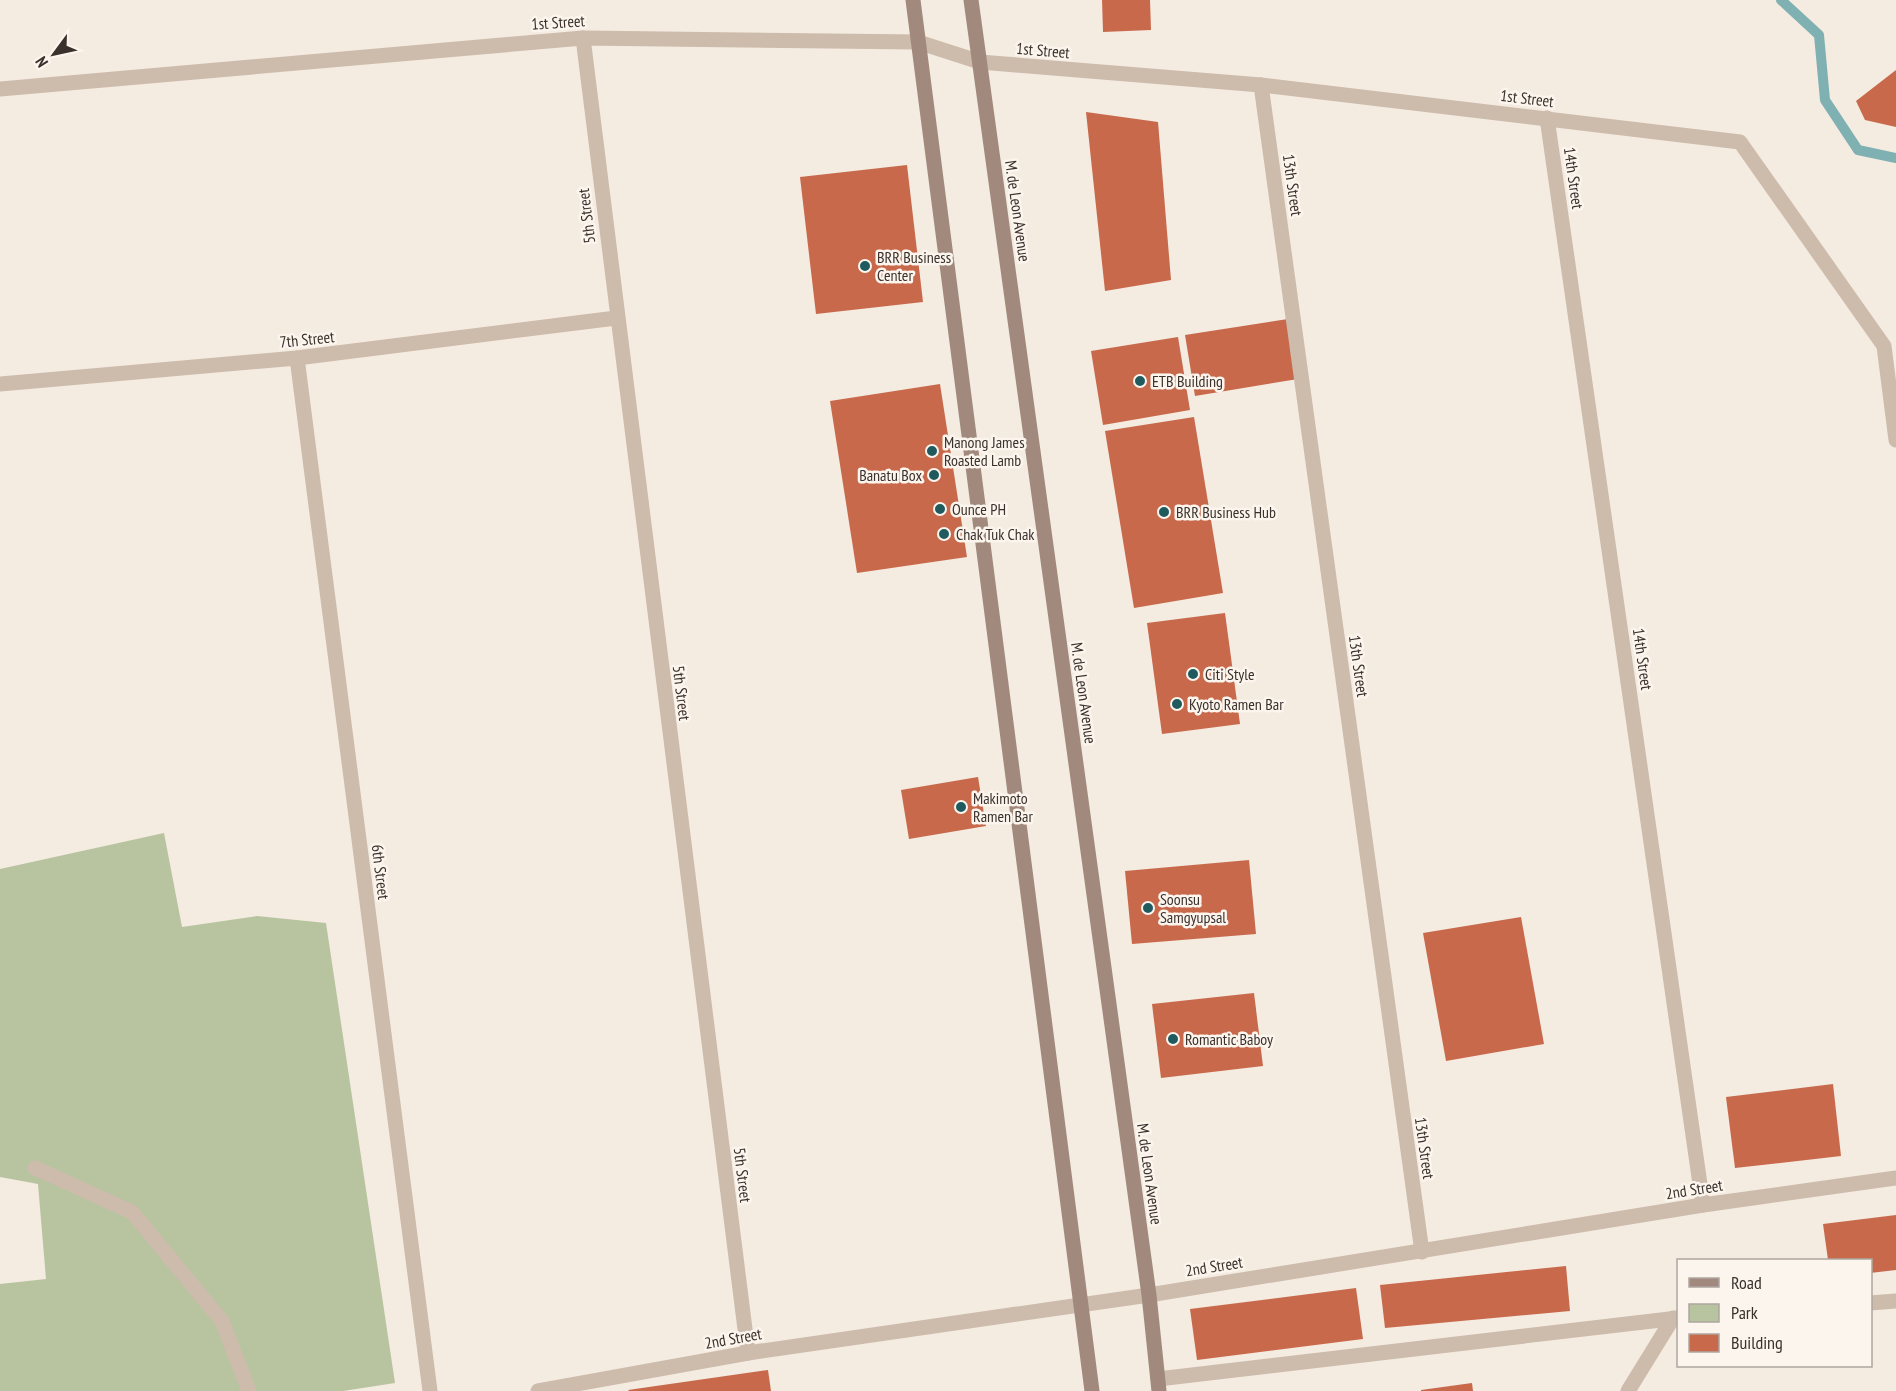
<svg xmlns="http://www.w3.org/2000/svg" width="1896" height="1391" font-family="'PT Sans Narrow',sans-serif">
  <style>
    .green { fill: #b8c4a0 }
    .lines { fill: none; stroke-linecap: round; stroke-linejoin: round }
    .stream { stroke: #7fb0b2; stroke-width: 10 }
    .building { fill: #c8694b }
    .lane { stroke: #cdbbac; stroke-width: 15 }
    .street { stroke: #cdbbac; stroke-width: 15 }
    .secondary { stroke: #a18a7d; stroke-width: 15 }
    .poi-dot { fill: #1f5a5e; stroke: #fbf5ee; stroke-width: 2 }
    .labels { text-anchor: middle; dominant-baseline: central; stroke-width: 5; stroke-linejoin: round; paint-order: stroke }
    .street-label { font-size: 16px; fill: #3b302b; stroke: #fbf5ee }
    .poi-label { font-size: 16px; fill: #3b302b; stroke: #fbf5ee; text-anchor: start }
  </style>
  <rect width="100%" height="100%" fill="#f4ebe1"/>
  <polygon class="green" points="164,833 182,927 257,916 326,923 395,1383 343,1391 0,1391 0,1284 46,1279 38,1184 0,1177 0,869"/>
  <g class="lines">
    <polyline class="stream" points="1781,0 1819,35 1825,100 1858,150 1896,158"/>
  </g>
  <g class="building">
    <polygon points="1102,0 1150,0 1151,30 1103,32"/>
    <polygon points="1896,70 1896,127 1865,120 1856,101"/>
    <polygon points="1086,112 1158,122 1171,280 1105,291"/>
    <polygon points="907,165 923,302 816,314 800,177"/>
    <polygon points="1288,319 1298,379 1195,396 1185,335"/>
    <polygon points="1178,337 1190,410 1103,425 1091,351"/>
    <polygon points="940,384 967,557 857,573 830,401"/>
    <polygon points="1194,417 1223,593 1134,608 1105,431"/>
    <polygon points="1225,613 1240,724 1162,734 1147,623"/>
    <polygon points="978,777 986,826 909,839 901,790"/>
    <polygon points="1249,860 1256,934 1132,944 1125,871"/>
    <polygon points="1521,917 1544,1044 1446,1061 1423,933"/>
    <polygon points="1254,993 1263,1066 1161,1078 1152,1004"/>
    <polygon points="1833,1084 1841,1156 1735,1168 1726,1097"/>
    <polygon points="1896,1215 1896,1270 1870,1273 1870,1260 1828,1260 1823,1224"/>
    <polygon points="1566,1266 1570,1311 1385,1328 1380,1285"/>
    <polygon points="1356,1288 1363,1339 1197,1360 1190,1309"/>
    <polygon points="768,1370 771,1391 629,1391 628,1390"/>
    <polygon points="1472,1383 1473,1391 1421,1391 1421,1390"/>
  </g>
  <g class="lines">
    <g class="lane">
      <polyline points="35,1168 132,1212 222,1321 249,1391"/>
      <polyline points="1870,1303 1896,1301"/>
      <polyline points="1158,1379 1678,1318"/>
      <polyline points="1628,1391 1673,1318"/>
    </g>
    <g class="street">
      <polyline points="583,38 748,1353"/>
      <polyline points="1261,85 1422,1252"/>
      <polyline points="0,89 583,38 918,42 980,62 1261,85 1740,142 1884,346 1896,440"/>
      <polyline points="1547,118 1703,1205"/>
      <polyline points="297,358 430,1391"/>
      <polyline points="0,384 297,358 616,318"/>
      <polyline points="538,1391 748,1353 1149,1295 1703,1205 1896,1178"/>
    </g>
    <g class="secondary">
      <polyline points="913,0 1092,1391"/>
      <polyline points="971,0 1149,1295 1159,1391"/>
    </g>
  </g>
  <g class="poi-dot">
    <circle cx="865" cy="266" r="6"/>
    <circle cx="1140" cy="381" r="6"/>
    <circle cx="932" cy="451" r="6"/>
    <circle cx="934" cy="475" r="6"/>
    <circle cx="940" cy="509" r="6"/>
    <circle cx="1164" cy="512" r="6"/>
    <circle cx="944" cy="534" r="6"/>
    <circle cx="1193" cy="674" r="6"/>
    <circle cx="1177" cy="704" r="6"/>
    <circle cx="961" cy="807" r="6"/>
    <circle cx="1148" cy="908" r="6"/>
    <circle cx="1173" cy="1039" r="6"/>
  </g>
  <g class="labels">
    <g class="street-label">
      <text transform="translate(558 22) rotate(-4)">1st Street</text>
      <text transform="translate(1043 50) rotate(5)">1st Street</text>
      <text transform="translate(1527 98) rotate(7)">1st Street</text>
      <text transform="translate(1574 178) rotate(82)">14th Street</text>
      <text transform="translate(1293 185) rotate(82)">13th Street</text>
      <text transform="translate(1018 211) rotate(82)">M. de Leon Avenue</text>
      <text transform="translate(586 216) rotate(-97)">5th Street</text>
      <text transform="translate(307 339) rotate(-6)">7th Street</text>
      <text transform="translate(1643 659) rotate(82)">14th Street</text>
      <text transform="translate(1359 666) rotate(82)">13th Street</text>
      <text transform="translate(682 693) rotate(83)">5th Street</text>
      <text transform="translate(1084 693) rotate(82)">M. de Leon Avenue</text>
      <text transform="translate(381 872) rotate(83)">6th Street</text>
      <text transform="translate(1425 1148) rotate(82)">13th Street</text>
      <text transform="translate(1150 1174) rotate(82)">M. de Leon Avenue</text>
      <text transform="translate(743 1175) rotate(83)">5th Street</text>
      <text transform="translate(1694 1189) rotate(-9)">2nd Street</text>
      <text transform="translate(1214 1266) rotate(-9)">2nd Street</text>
      <text transform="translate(733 1338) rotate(-10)">2nd Street</text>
    </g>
    <g class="poi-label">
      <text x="877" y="257">BRR Business<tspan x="877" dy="18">Center</tspan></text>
      <text x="1152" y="381">ETB Building</text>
      <text x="944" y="442">Manong James<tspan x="944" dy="18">Roasted Lamb</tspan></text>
      <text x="922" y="475" text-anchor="end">Banatu Box</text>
      <text x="952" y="509">Ounce PH</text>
      <text x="1176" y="512">BRR Business Hub</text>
      <text x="956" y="534">Chak Tuk Chak</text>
      <text x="1205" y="674">Citi Style</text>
      <text x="1189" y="704">Kyoto Ramen Bar</text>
      <text x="973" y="798">Makimoto<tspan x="973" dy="18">Ramen Bar</tspan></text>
      <text x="1160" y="899">Soonsu<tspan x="1160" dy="18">Samgyupsal</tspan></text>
      <text x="1185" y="1039">Romantic Baboy</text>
    </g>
  </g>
  <rect x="1677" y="1259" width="195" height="108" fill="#fbf5ee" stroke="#aea6a0" stroke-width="1.5"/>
  <rect x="1689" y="1278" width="30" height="9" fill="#a18a7d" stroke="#aea6a0" stroke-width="1.5"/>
  <text x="1731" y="1289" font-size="18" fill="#3b302b">Road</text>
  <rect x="1689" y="1304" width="30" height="18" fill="#b8c4a0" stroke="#aea6a0" stroke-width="1.5"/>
  <text x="1731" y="1319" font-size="18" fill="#3b302b">Park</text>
  <rect x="1689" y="1334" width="30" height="18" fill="#c8694b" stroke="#aea6a0" stroke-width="1.5"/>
  <text x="1731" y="1349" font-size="18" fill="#3b302b">Building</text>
  <g transform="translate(54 54) rotate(237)" stroke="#fbf5ee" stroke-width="4.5" paint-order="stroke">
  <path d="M0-4.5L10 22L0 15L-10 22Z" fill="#3b302b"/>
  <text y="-9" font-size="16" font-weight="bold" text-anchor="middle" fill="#3b302b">N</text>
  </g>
</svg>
